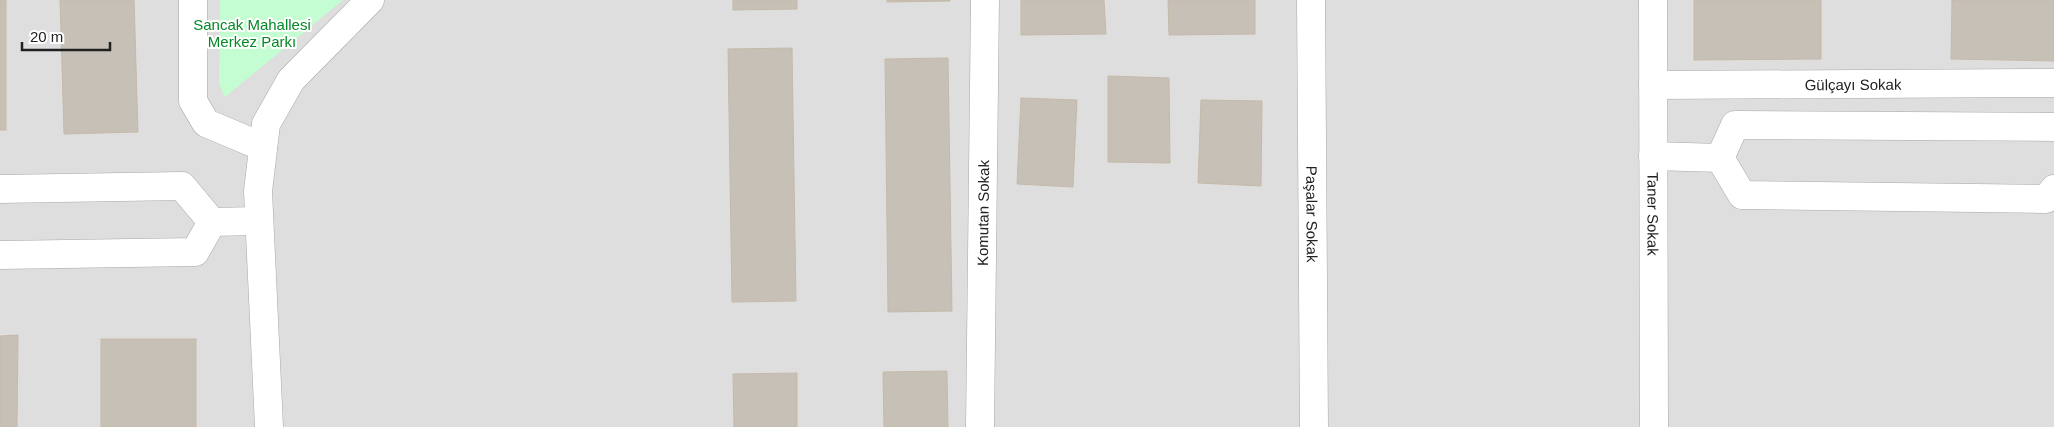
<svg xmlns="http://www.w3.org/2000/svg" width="2054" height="427" font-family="Helvetica,sans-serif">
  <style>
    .residential { fill: #dfdede }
    .park { fill: #c3fdd1 }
    .building { fill: #c7c0b6; stroke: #c5baa8 }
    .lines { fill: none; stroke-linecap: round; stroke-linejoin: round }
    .minor-casing { stroke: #a8a8a8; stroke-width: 29 }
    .minor { stroke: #fff; stroke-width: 28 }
    .labels { text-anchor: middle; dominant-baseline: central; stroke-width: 4; stroke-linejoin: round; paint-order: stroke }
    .park-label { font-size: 15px; fill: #058926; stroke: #fff }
    .street-label { font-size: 15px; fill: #212121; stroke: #fff }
  </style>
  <rect width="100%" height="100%" fill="#f2f0e7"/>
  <rect class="residential" x="0" y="0" width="2054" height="427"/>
  <polygon class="park" points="220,0 343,0 225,97 219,84"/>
  <g class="building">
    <rect x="0" y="0" width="6" height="130"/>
    <polygon points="60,0 134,0 138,132 64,134"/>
    <polygon points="733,0 797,0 797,9 733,10"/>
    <polygon points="887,0 950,0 950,1 887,2"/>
    <polygon points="1021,0 1104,0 1106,34 1021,35"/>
    <polygon points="1168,0 1255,0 1255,34 1169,35"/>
    <polygon points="1694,0 1821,0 1821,59 1694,60"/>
    <polygon points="1952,0 2054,0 2054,61 1951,59"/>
    <polygon points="792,48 796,301 732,302 728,49"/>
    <polygon points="948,58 952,311 888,312 885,59"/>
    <polygon points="1108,76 1169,78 1170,163 1108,162"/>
    <polygon points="1021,98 1077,100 1073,187 1017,184"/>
    <polygon points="1201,100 1262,101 1261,186 1198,183"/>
    <polygon points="18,335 17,427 0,427 0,336"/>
    <rect x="101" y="339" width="95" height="88"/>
    <polygon points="947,371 948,427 884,427 883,372"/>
    <polygon points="797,373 797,427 734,427 733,374"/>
  </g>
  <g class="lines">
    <defs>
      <g id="minor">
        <polyline points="193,0 193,101 206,123 263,147"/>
        <path id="s1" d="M1311,0L1314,427"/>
        <path id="s2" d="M1653,0L1654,427"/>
        <path id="s3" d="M1653,85L2054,83"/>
        <polyline points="2054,127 1735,125 1720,158 1742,195 2046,199 2054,189"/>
        <polyline points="1653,156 1720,158"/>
        <polyline points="0,189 182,186 212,222"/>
        <polyline points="212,222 259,221"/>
        <polyline points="0,255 195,252 212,222"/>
        <polyline points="269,427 258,191 266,124 291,80 370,0"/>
        <path id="s4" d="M980,427L985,0"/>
      </g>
    </defs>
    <use href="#minor" class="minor-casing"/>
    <use href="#minor" class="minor"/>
  </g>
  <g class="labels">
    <g class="park-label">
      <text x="252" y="24">Sancak Mahallesi<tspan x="252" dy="17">Merkez Parkı</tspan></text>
    </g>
    <g class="street-label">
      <text stroke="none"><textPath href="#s3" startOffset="200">Gülçayı Sokak</textPath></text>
      <text stroke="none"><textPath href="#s4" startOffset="214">Komutan Sokak</textPath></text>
      <text stroke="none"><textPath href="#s1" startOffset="214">Paşalar Sokak</textPath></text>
      <text stroke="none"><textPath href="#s2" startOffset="214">Taner Sokak</textPath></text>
    </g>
  </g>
  <path d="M22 42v8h88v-8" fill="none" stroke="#212121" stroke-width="2.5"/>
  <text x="30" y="42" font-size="15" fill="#212121" stroke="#ffffff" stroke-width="4" paint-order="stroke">20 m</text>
</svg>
